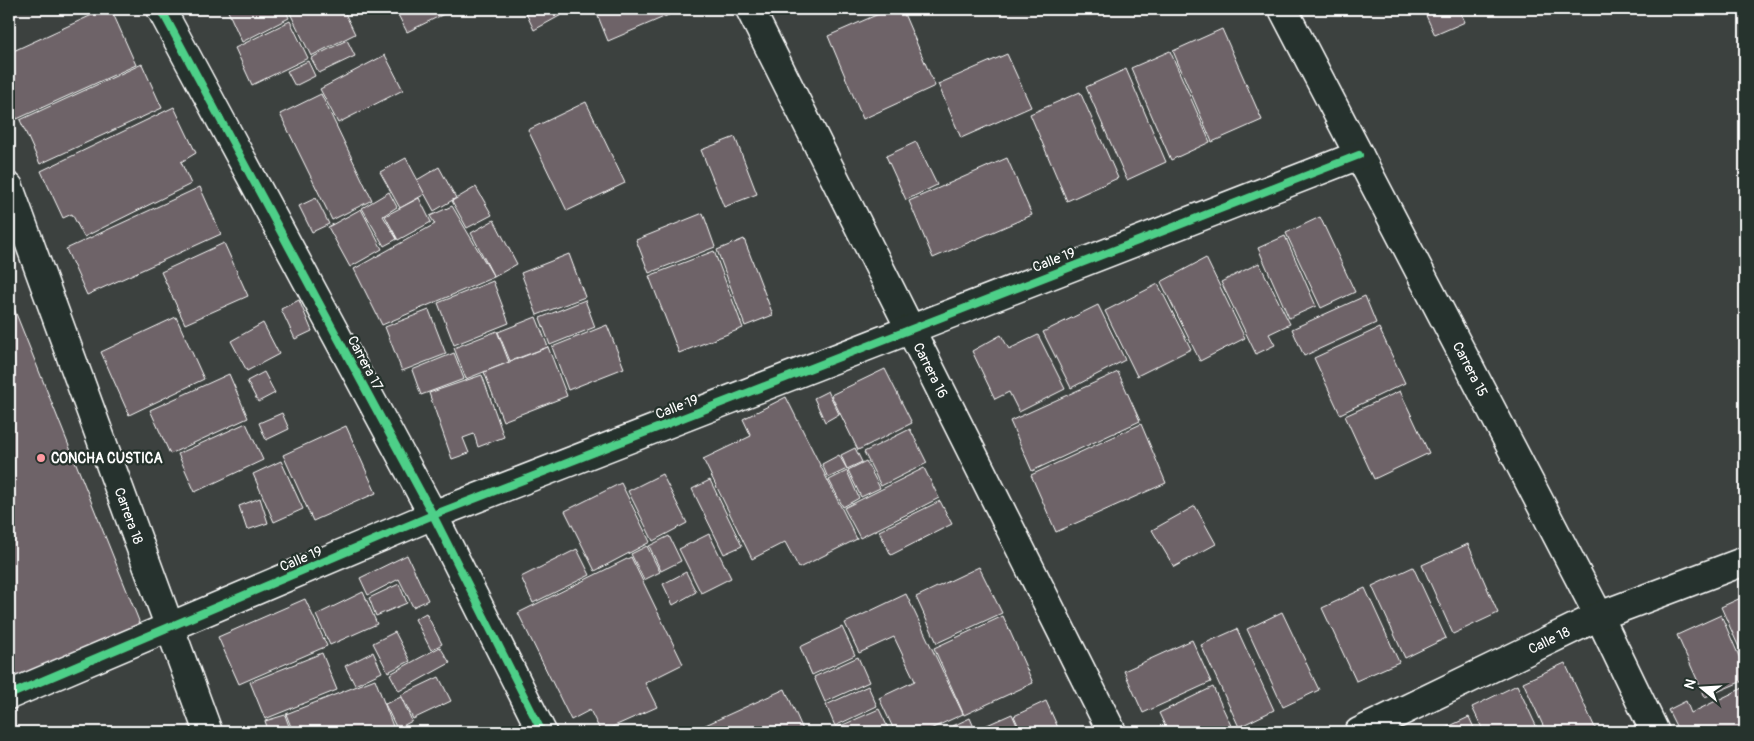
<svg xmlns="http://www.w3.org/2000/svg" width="1754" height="741" font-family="Pangolin,sans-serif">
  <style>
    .building { fill: #6e6368; stroke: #fff }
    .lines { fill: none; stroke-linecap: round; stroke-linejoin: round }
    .street-casing { stroke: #fff; stroke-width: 31 }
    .secondary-casing { stroke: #fff; stroke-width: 31 }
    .street { stroke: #26332d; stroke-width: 28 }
    .secondary { stroke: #26332d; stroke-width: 28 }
    .cycleway-casing { stroke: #26332d; stroke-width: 11 }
    .cycleway { stroke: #4dcf88; stroke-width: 8 }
    .poi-dot { fill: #ff9aa2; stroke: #26332d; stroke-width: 2 }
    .labels { text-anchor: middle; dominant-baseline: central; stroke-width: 4.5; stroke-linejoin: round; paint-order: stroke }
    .street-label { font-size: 14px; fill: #fff; stroke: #26332d }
    .poi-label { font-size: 14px; font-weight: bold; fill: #fff; stroke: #26332d; text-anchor: start }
  </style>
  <rect width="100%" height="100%" fill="#3c413f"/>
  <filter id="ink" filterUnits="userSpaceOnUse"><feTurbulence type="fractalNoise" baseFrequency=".02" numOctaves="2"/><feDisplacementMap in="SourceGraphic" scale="10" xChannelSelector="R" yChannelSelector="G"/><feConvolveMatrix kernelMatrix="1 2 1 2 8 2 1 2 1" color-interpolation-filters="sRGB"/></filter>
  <g filter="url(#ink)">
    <g class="building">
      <polygon points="105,9 111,9 136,65 17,119 9,102 9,53"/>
      <polygon points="227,9 285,9 289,18 242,42"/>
      <polygon points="288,9 343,9 355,34 311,56"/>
      <polygon points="395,9 444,9 446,13 407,32"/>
      <polygon points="524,9 563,9 565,13 534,30"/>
      <polygon points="595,9 668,9 671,14 608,41"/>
      <polygon points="808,9 822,9 810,14"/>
      <polygon points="890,9 902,9 935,86 863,119 828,36"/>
      <polygon points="1423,9 1459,9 1465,22 1435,35"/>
      <polygon points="290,21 308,58 252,85 235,48"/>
      <polygon points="1222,29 1262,120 1212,142 1173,51"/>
      <polygon points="347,40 355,56 319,73 311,58"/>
      <polygon points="1170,51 1210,142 1171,160 1131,68"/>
      <polygon points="1007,54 1031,107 961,138 938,84"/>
      <polygon points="385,55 403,90 338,123 320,89"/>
      <polygon points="308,61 315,76 295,86 287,71"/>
      <polygon points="142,64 162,108 40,164 20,120"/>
      <polygon points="1126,69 1166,162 1127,180 1086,87"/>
      <polygon points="1080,92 1118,178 1067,201 1030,114"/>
      <polygon points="321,94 372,200 332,220 280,114"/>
      <polygon points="586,102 625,183 567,211 528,130"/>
      <polygon points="174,107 196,153 181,162 191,184 84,237 72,214 63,218 41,171"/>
      <polygon points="735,137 757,194 724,207 701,150"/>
      <polygon points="916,142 937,185 906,200 886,156"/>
      <polygon points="406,158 425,194 400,208 380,172"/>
      <polygon points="1007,158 1032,215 933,258 909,201"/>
      <polygon points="439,167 456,198 434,211 417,180"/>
      <polygon points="200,187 221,234 87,295 66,249"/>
      <polygon points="476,187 492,215 467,228 452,201"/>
      <polygon points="389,192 397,207 383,216 397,239 384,246 362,208"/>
      <polygon points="316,198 329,224 312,232 299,206"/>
      <polygon points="419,198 431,222 398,240 385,216"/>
      <polygon points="452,206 494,277 382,325 354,269 435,224 430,216"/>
      <polygon points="361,209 382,249 350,267 328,227"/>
      <polygon points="703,213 715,247 649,273 636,240"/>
      <polygon points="1320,217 1355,292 1321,308 1286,233"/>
      <polygon points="494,220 517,264 494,277 471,233"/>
      <polygon points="1285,236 1316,306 1289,318 1258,248"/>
      <polygon points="744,239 773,315 745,326 717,250"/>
      <polygon points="224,243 248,296 185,324 161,272"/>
      <polygon points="714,251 743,328 679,353 649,276"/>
      <polygon points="569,254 585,297 537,315 521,273"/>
      <polygon points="1206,258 1245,338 1200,361 1161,282"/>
      <polygon points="1259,263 1290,324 1269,334 1275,345 1256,354 1221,282"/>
      <polygon points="493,281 509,323 454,345 438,303"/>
      <polygon points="1158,284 1191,349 1137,376 1105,311"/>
      <polygon points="9,296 139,621 133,635 9,680"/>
      <polygon points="1365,296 1376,323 1304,356 1292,329"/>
      <polygon points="299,300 312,331 295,339 281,309"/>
      <polygon points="585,300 595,327 550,345 540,318"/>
      <polygon points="1098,305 1125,360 1071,388 1043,332"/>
      <polygon points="429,310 446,354 402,371 385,327"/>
      <polygon points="176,317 204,379 129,415 101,352"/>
      <polygon points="536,317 548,347 510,361 498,332"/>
      <polygon points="263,323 279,354 247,371 231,341"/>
      <polygon points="607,325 624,368 568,390 552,347"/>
      <polygon points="1379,328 1405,383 1340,414 1314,358"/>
      <polygon points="497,331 509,362 466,379 454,348"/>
      <polygon points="1001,335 1009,349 1038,335 1065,389 1019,412 1009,392 995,399 972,351"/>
      <polygon points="548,347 567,396 503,421 484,372"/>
      <polygon points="454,353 464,379 421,395 412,370"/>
      <polygon points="885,369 912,423 858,450 831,395"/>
      <polygon points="264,372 275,393 258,402 247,381"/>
      <polygon points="1118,372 1140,421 1032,471 1010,421"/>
      <polygon points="229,374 248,418 170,454 150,410"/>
      <polygon points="482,375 504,437 478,447 474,434 463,438 469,453 452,459 429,393"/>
      <polygon points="828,391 839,414 825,422 814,398"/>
      <polygon points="1400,391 1429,453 1374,479 1345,416"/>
      <polygon points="786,397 857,539 799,568 785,542 752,559 703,459 751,436 743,419"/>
      <polygon points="282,413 289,429 266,440 259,423"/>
      <polygon points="246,423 263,460 195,492 178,454"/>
      <polygon points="1141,424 1166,483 1056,532 1031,475"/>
      <polygon points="346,426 376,493 313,521 283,455"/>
      <polygon points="910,429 927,463 881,486 864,452"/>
      <polygon points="855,448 862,462 847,469 841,455"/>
      <polygon points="839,455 847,469 828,478 822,464"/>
      <polygon points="281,461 303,509 274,522 253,474"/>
      <polygon points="866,461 880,488 861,497 848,470"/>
      <polygon points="924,468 939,498 860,538 844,508"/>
      <polygon points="847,471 859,498 843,507 829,480"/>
      <polygon points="662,474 687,523 653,541 628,491"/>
      <polygon points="710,480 742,546 724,554 692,489"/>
      <polygon points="621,483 650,542 595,571 565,511"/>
      <polygon points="260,498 268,523 247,530 239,506"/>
      <polygon points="940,501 952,524 891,555 879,531"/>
      <polygon points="1195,506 1216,544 1174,567 1152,530"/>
      <polygon points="709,534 731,578 701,593 679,549"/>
      <polygon points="669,536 681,561 661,571 649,546"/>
      <polygon points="1468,544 1498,613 1453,634 1422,565"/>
      <polygon points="647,546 660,572 644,580 631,554"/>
      <polygon points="577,549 590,575 533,603 521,577"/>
      <polygon points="407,555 428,600 413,607 399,579 368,595 360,578"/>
      <polygon points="631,557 683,664 645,683 657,707 601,732 590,710 571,720 518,613"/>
      <polygon points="979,567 1002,613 937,643 916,597"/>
      <polygon points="1413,567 1446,638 1405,658 1372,586"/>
      <polygon points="686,572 696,592 673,605 663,584"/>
      <polygon points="399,584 407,603 376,616 369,598"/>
      <polygon points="1365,588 1399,662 1356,681 1322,608"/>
      <polygon points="363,592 377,624 330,645 316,615"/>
      <polygon points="906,594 963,714 924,732 895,732 879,698 915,681 894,637 859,653 845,623"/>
      <polygon points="1745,596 1745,661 1721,607"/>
      <polygon points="305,599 327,646 239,684 218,637"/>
      <polygon points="1282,612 1319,690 1283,707 1247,629"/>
      <polygon points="426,613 442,644 431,650 415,619"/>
      <polygon points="1721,615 1745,670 1745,680 1705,697 1677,635"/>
      <polygon points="1003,616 1033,683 964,715 934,648"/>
      <polygon points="842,627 855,655 812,675 800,647"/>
      <polygon points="1237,629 1274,710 1239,727 1201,645"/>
      <polygon points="395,632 410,661 388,672 373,643"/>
      <polygon points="1192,640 1211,682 1143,713 1124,671"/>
      <polygon points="440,647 450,663 399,691 390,674"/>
      <polygon points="373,652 382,672 355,685 345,666"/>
      <polygon points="322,653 337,690 265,719 250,682"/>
      <polygon points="858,657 869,682 825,702 814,677"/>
      <polygon points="1565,663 1597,732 1546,732 1523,682"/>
      <polygon points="439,677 451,701 413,719 401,695"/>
      <polygon points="375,679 394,729 387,732 293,732 286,714"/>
      <polygon points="1517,685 1539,732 1484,732 1472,707"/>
      <polygon points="868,686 877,706 835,726 826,705"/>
      <polygon points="1213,687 1234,732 1168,732 1159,713"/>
      <polygon points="1745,687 1745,732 1679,732 1668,710 1686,701 1691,713"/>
      <polygon points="785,689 804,732 690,732"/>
      <polygon points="401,697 412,721 397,729 385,704"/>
      <polygon points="1046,701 1060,732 1021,732 1014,716"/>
      <polygon points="879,709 890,732 827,732"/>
      <polygon points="1012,714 1020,732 980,732 978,729"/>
      <polygon points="285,715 291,732 269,732 265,721"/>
      <polygon points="1469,717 1476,732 1437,732"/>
      <polygon points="970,718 976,732 940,732"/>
    </g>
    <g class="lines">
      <defs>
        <g id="street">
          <path id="s1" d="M750,9L1112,732"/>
          <path id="s2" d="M1283,9L1599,616L1655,732"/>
          <polyline points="9,695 433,515 1359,155"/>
          <path id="s3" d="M1359,732L1599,616L1745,561"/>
        </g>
        <g id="secondary">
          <polyline points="161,9 433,515 542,732"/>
          <path id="s4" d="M9,187L208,732"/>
        </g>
      </defs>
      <use href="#street" class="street-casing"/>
      <use href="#secondary" class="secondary-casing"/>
      <use href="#street" class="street"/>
      <use href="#secondary" class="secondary"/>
      <defs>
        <g id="cycleway">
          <polyline points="161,9 433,515 542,732"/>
          <polyline points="9,695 433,515 1359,155"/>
        </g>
      </defs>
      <use href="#cycleway" class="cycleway-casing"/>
      <use href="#cycleway" class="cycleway"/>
    </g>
  </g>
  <circle class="poi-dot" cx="41" cy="458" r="5"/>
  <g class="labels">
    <g class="street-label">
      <text transform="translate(1054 260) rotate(-21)">Calle 19</text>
      <text transform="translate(365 363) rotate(62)">Carrera 17</text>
      <text stroke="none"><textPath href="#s2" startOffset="406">Carrera 15</textPath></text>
      <text stroke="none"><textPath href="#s1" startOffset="404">Carrera 16</textPath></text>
      <text transform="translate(677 407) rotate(-21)">Calle 19</text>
      <text stroke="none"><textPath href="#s4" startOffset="350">Carrera 18</textPath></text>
      <text transform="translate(301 559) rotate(-23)">Calle 19</text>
      <text stroke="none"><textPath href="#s3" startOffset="211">Calle 18</textPath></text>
    </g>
    <g class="poi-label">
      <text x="51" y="458">CONCHA CUSTICA</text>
    </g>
  </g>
  <rect width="1754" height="741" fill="none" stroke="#26332d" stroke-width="30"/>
  <rect x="15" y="15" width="1724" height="711" fill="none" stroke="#fff" stroke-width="2" filter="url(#ink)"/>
  <g transform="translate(1702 688) rotate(288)" stroke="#26332d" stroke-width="4" paint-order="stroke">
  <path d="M0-4L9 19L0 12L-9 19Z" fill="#ffffff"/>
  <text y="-8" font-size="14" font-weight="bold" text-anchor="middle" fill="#ffffff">N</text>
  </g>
</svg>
